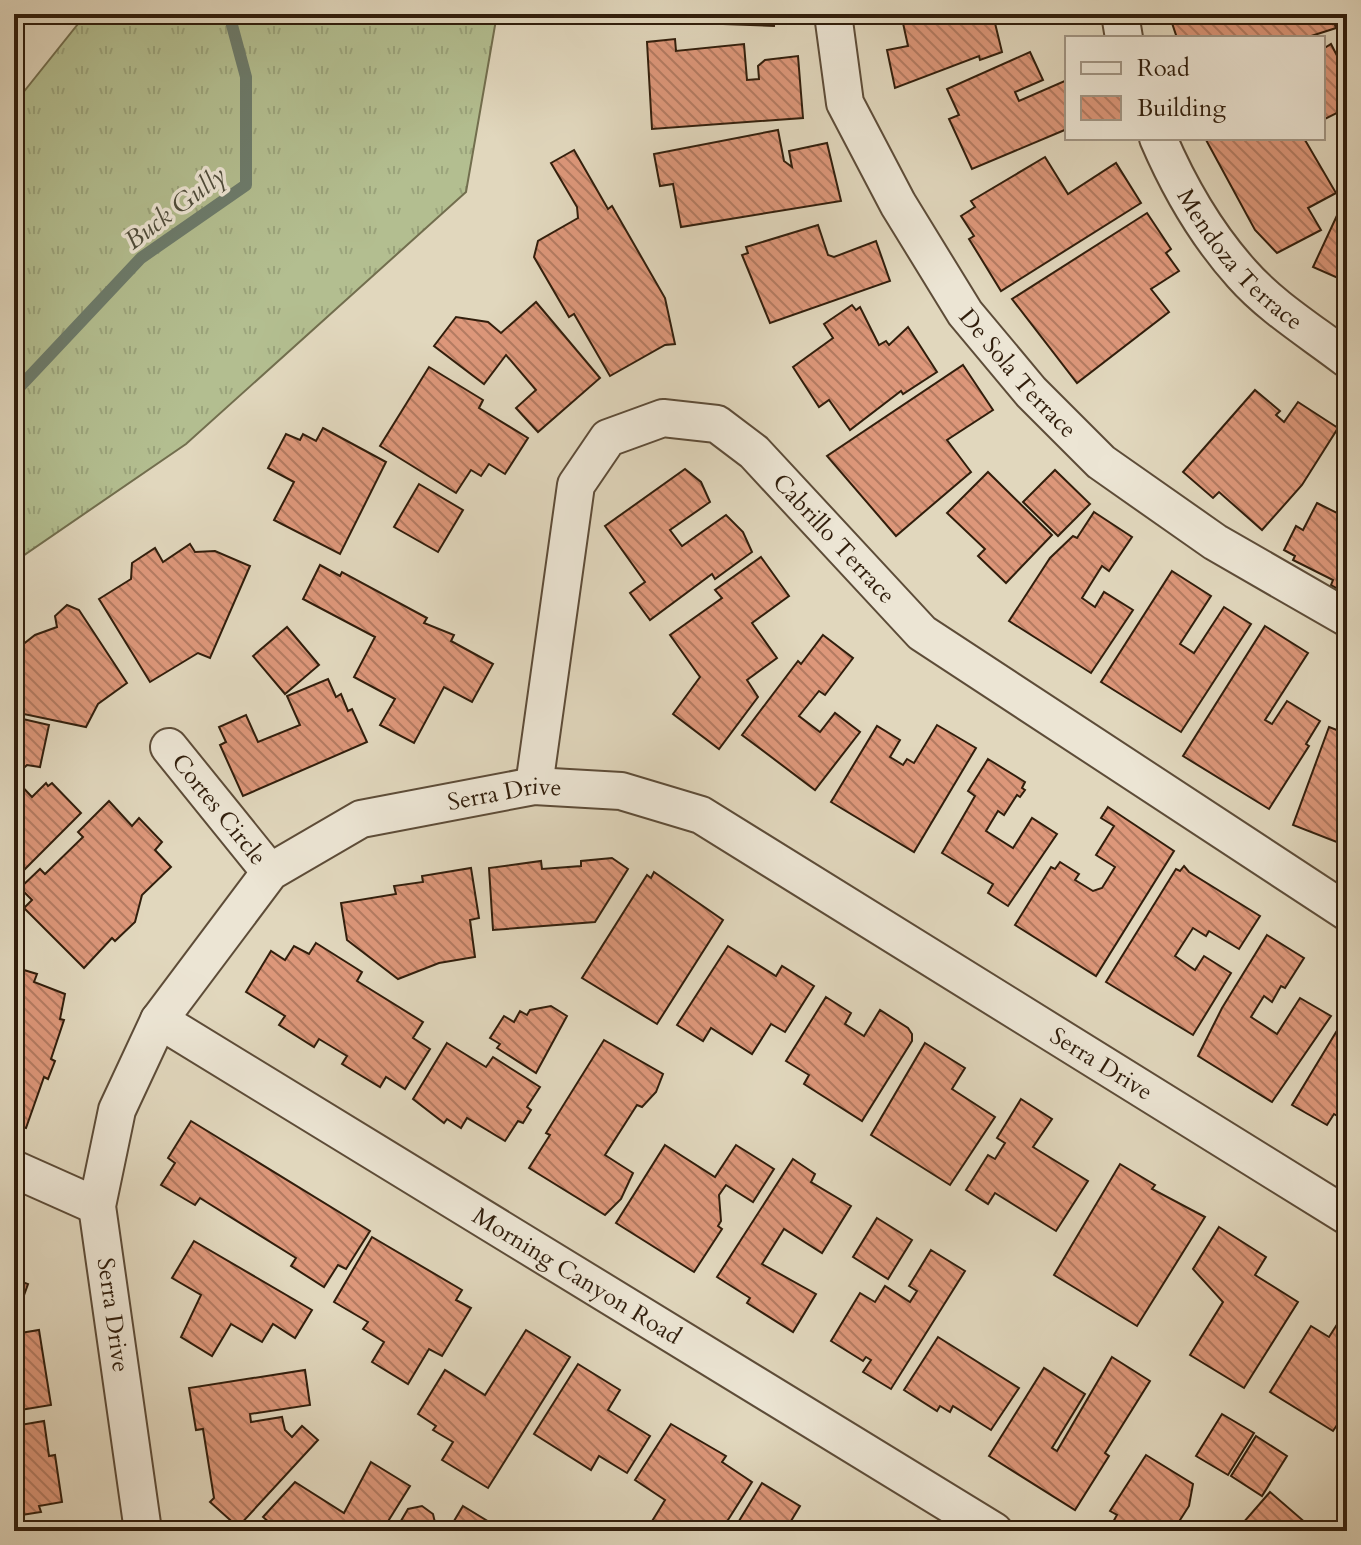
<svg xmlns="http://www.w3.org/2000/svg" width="1361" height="1545" font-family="Cardo,serif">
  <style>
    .grass { fill: url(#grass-tufts); stroke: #726e4e; stroke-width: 2 }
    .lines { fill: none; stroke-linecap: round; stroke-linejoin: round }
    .stream { stroke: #6d7c6c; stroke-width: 12 }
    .building { fill: url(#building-back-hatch); stroke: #311e0c; stroke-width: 2 }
    .street-casing { stroke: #5d4c38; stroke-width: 40 }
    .street { stroke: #ece5d4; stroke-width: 36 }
    .labels { text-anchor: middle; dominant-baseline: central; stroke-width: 7; stroke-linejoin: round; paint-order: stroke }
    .street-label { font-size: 24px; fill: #311e0c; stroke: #ece5d4 }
    .water-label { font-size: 26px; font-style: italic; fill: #4f4d3c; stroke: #ece5d4 }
  </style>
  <defs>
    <pattern id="grass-tufts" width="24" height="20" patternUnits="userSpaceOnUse" patternTransform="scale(2)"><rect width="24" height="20" fill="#b3be90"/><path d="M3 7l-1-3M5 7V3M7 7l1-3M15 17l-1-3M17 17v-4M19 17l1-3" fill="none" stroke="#9aa37b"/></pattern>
    <pattern id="building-back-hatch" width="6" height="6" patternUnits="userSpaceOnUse" patternTransform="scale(2)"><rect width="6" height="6" fill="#dd977a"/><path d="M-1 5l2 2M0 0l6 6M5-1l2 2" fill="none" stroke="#b47b62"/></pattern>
  </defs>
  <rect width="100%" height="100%" fill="#e1d7bd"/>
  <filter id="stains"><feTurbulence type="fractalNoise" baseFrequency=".0025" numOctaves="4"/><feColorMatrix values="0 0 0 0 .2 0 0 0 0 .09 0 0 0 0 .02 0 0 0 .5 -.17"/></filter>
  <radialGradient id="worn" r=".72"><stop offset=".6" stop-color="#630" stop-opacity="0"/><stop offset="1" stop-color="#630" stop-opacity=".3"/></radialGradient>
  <polygon class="grass" points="86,14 497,14 466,192 186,444 14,562 14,104"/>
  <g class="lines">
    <polyline class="stream" points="14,393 141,258 246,185 246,77 229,14"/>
  </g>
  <g class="building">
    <polygon points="14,14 23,14 15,53 14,53"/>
    <polygon points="608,14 688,14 688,22 608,18"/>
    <polygon points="725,14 775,14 774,26 724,24"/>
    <polygon points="901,14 1017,14 994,19 1002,52 980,60 979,56 895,88 887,50 908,46"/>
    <polygon points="1169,14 1331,14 1336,28 1305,38 1177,38"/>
    <polygon points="675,39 676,51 744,44 747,80 759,79 758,66 765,60 798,56 803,118 652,129 647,42"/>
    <polygon points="1331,44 1347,75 1347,108 1323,120 1323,49"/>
    <polygon points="1030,52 1043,80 1015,92 1019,101 1067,80 1067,129 972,169 949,119 959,115 947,89"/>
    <polygon points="778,130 784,161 792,167 789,151 827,143 841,201 681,227 673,184 660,186 654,154"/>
    <polygon points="1205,138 1309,138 1305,140 1336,193 1308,208 1321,230 1277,253 1255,230"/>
    <polygon points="574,150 608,209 612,206 665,298 675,344 665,345 610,376 574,314 569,317 534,257 538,241 578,218 577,207 551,163"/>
    <polygon points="1045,157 1068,194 1116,163 1141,203 1001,291 969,239 974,236 961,216 975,207 971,201"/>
    <polygon points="1347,194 1347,282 1313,267"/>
    <polygon points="1147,213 1171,249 1166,253 1179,271 1151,289 1169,312 1077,383 1012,299"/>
    <polygon points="818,225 828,255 834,257 876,241 890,281 770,323 742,255 748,253 746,247"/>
    <polygon points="536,302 600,378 538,432 516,408 536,390 506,355 484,384 434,346 456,317 488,322 501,333"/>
    <polygon points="852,305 856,310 860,307 879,345 886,341 889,345 908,327 937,372 903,394 901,391 850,430 829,400 819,407 793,367 833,338 824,324"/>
    <polygon points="963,365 993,410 947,440 971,472 896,536 827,456"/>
    <polygon points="429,367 483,400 479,408 528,438 505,474 489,464 481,476 471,470 456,493 380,446"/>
    <polygon points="1255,390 1280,411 1276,415 1284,422 1298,402 1338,428 1302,485 1262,530 1219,492 1213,498 1183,472"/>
    <polygon points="323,428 386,462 340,554 274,520 294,482 268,468 286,434 300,440 303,434 316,441"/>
    <polygon points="685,469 701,482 710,502 670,530 682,546 726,515 743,532 752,552 715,579 712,574 650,620 630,593 645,582 605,526"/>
    <polygon points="1055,470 1090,504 1058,536 1023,502"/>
    <polygon points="988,472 1052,535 1006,583 978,556 985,549 947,513"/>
    <polygon points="419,484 463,510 438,552 394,527"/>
    <polygon points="1317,503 1341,515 1347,503 1347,594 1331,585 1333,580 1293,560 1295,556 1284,550 1296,526 1303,530"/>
    <polygon points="1094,512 1132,537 1109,571 1102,566 1082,598 1095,607 1104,592 1133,610 1091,673 1009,621 1050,558 1073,536 1077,538"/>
    <polygon points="190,544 195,552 215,551 250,566 210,658 198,653 150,682 99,599 131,579 132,563 155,548 163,562"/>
    <polygon points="761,557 789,596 752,623 777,658 747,680 758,697 719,749 673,714 700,677 670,635 722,598 715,590"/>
    <polygon points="320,565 340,576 342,572 427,618 424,623 454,635 451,641 493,664 472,702 444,687 414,743 380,725 395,699 354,677 375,637 303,599"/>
    <polygon points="1172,571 1211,596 1180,644 1194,653 1224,607 1251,624 1181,732 1101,682"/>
    <polygon points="67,605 79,610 127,683 98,704 86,727 14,712 14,647 17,649 35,635 57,627 55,616"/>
    <polygon points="1265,626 1308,653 1265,720 1272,724 1287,701 1320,721 1306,744 1309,746 1269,809 1183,756"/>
    <polygon points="287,627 319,665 285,694 253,656"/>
    <polygon points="823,635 853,658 825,695 819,691 799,716 820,732 835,713 860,732 815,790 742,735 798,661 801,664"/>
    <polygon points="328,679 336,697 341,694 348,711 352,709 367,742 243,796 220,745 226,742 219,727 246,715 258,742 300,725 287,696"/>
    <polygon points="14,717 49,725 40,767 27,765 14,777"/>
    <polygon points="937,725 976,748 914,852 831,802 877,726 900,740 890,757 903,765 907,759 914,763"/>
    <polygon points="1329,727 1347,734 1347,846 1293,825"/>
    <polygon points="988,759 1025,782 1022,788 1025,790 1020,797 1017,795 1004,815 998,811 986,831 1013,848 1032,818 1057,834 1008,906 988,893 993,884 942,853 975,796 968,791"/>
    <polygon points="14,778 32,797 46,783 48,786 52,783 81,813 14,880"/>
    <polygon points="109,801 132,826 139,818 162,842 155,850 171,867 142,895 135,922 115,941 112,938 84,968 24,908 32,900 20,888 40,869 45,874 83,837 78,832"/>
    <polygon points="1108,807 1174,851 1096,976 1015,925 1051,867 1055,869 1060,862 1079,874 1075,880 1093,891 1102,888 1115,867 1096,855 1114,826 1101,818"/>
    <polygon points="612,858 628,869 595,922 493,930 489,868 541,861 542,869 581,866 581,861"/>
    <polygon points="1184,866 1189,872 1260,916 1239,949 1209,931 1206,936 1193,928 1175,956 1195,970 1204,956 1231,973 1193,1035 1106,982 1176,869 1180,871"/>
    <polygon points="471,868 479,918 470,920 475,957 439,963 398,979 347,940 341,903 396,894 394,886 423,882 422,876"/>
    <polygon points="654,872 723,920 657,1024 582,978 647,875 651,878"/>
    <polygon points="1267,935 1304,958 1285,988 1281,986 1272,1002 1264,996 1251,1017 1277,1034 1300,998 1331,1016 1272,1102 1198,1056 1222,1008"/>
    <polygon points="316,943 362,972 357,981 423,1022 413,1038 430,1049 405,1089 386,1077 380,1087 342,1064 347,1056 319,1039 314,1047 279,1025 285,1016 246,992 271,951 285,960 294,946 309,954"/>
    <polygon points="728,946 776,976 782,966 814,986 785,1032 771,1024 752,1054 711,1028 703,1041 677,1025"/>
    <polygon points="14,967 37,974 34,982 65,994 60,1019 64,1020 51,1059 55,1061 48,1079 44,1077 26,1128 14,1124"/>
    <polygon points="826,997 851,1013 845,1024 864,1036 880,1010 908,1028 912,1034 912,1041 862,1121 804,1084 809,1075 786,1061"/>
    <polygon points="551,1006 567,1016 536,1073 497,1048 500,1044 490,1038 504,1016 514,1022 520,1011 527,1015 530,1010"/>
    <polygon points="1347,1014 1347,1122 1334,1114 1327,1125 1292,1105"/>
    <polygon points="604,1040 663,1074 656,1092 642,1107 637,1105 605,1155 633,1173 621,1199 605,1215 529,1168 550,1135 546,1133"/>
    <polygon points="447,1043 486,1067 493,1057 540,1087 527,1107 531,1110 523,1123 518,1121 505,1141 467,1118 461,1128 447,1119 444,1123 413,1099"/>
    <polygon points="925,1043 965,1068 952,1089 995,1117 950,1185 871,1135"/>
    <polygon points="1021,1099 1052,1119 1033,1147 1088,1181 1056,1231 995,1193 988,1204 966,1190 988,1155 995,1159 1005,1143 997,1138"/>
    <polygon points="191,1121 370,1231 346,1269 338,1265 324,1287 291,1266 296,1258 200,1198 195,1205 161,1185 175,1163 168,1158"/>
    <polygon points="665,1145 715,1177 736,1145 774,1169 753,1202 726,1185 719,1195 721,1221 718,1226 722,1229 694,1272 616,1223"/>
    <polygon points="793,1159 815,1174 811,1182 851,1206 822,1253 784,1229 762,1264 816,1294 793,1332 747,1303 750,1298 717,1277"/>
    <polygon points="1120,1164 1155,1185 1152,1189 1205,1217 1137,1326 1054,1275"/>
    <polygon points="877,1218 912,1240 888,1279 853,1257"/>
    <polygon points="1219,1227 1266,1257 1255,1275 1298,1302 1244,1388 1190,1355 1223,1302 1193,1269"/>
    <polygon points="372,1237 462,1290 456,1300 471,1308 442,1356 429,1349 408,1384 372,1362 384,1342 363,1329 368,1322 334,1302"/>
    <polygon points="194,1241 312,1310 295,1338 273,1324 262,1342 231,1324 212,1356 181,1337 201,1295 172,1278"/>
    <polygon points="931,1250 965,1271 891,1389 863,1372 871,1360 866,1357 863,1361 831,1341 860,1293 875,1302 885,1286 910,1302 917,1291 909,1286"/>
    <polygon points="14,1279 28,1284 14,1323"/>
    <polygon points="1347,1309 1347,1410 1333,1431 1270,1392 1311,1326 1329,1337"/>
    <polygon points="39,1330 51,1405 14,1411 14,1334"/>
    <polygon points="526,1330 570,1357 488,1488 442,1460 453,1442 433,1430 436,1426 418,1414 445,1370 485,1395"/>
    <polygon points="938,1337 1019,1388 991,1430 953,1406 950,1412 940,1406 937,1411 904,1390"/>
    <polygon points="1112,1357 1150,1381 1105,1453 1109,1456 1075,1510 989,1456 1044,1368 1085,1394 1052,1448 1057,1451"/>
    <polygon points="578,1364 620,1390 608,1410 650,1436 627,1473 599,1456 591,1470 534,1434"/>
    <polygon points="305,1370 310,1405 250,1414 251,1422 282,1417 285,1430 292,1437 302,1426 318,1440 238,1527 210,1502 214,1498 203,1429 196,1430 189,1388"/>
    <polygon points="1222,1414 1254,1433 1228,1475 1196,1456"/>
    <polygon points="44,1421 49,1456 55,1455 62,1502 39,1506 41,1512 15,1516 14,1426"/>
    <polygon points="671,1424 726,1456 722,1462 752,1482 721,1531 646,1531 665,1500 635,1480"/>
    <polygon points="1256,1436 1287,1456 1262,1496 1231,1476"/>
    <polygon points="1146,1455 1193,1484 1189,1506 1173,1531 1108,1531 1117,1515 1110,1511"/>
    <polygon points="371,1462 410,1486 382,1531 279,1531 263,1517 295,1482 344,1513"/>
    <polygon points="762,1483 800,1506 785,1531 755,1531 739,1521"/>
    <polygon points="1270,1492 1307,1524 1301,1531 1236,1531"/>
    <polygon points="422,1506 433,1514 437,1531 395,1531 408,1509"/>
    <polygon points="463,1506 504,1531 448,1531"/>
    <polygon points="1347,1510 1347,1531 1335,1531 1338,1526 1335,1524"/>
  </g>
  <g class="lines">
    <defs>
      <g id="street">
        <path id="s1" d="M833,14L845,103L898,204L965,313L1031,392L1101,462L1215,542L1347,618"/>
        <polyline points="1120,14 1124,38"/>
        <path id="s2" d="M1158,138C1179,187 1206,234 1242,274C1271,307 1312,332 1347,359"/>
        <path id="s3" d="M169,747L270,872"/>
        <path id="s4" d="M534,786L576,485L608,438L663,418L717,424L754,452L922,633L1347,912"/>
        <path id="s5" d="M159,1020L994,1531"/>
        <polyline points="14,1169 97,1206"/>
        <path id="s6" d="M143,1531L97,1206L117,1110L159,1020L270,872L361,819L534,786L621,791L701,815L1347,1216"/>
      </g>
    </defs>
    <use href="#street" class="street-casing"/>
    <use href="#street" class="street"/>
  </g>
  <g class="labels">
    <g class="street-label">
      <text stroke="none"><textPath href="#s2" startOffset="148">Mendoza Terrace</textPath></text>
      <text stroke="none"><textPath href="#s1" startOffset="412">De Sola Terrace</textPath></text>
      <text stroke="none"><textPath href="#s4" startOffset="638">Cabrillo Terrace</textPath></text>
      <text stroke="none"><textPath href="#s6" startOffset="962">Serra Drive</textPath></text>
      <text stroke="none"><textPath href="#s3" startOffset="80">Cortes Circle</textPath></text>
      <text stroke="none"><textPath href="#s6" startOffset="1634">Serra Drive</textPath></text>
      <text stroke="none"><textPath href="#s5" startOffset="490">Morning Canyon Road</textPath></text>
      <text transform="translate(113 1315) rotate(82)">Serra Drive</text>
    </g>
    <g class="water-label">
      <text transform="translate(175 208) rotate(-37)">Buck Gully</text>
    </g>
  </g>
  <rect width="1361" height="1545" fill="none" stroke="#e1d7bd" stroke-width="48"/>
  <rect x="16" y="16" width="1329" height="1513" fill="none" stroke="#311e0c" stroke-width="4"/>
  <rect x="24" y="24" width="1313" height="1497" fill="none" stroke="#311e0c" stroke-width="2"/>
  <rect x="1065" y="36" width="260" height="104" fill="#ece5d4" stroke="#a19584" stroke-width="2"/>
  <rect x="1081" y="62" width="40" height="12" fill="#ece5d4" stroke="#a19584" stroke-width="2"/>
  <text x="1137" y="76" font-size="24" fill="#311e0c">Road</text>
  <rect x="1081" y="96" width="40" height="24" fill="url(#building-back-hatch)" stroke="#a19584" stroke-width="2"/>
  <text x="1137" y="116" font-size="24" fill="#311e0c">Building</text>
  <rect width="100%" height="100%" filter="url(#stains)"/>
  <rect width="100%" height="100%" fill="url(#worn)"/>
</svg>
